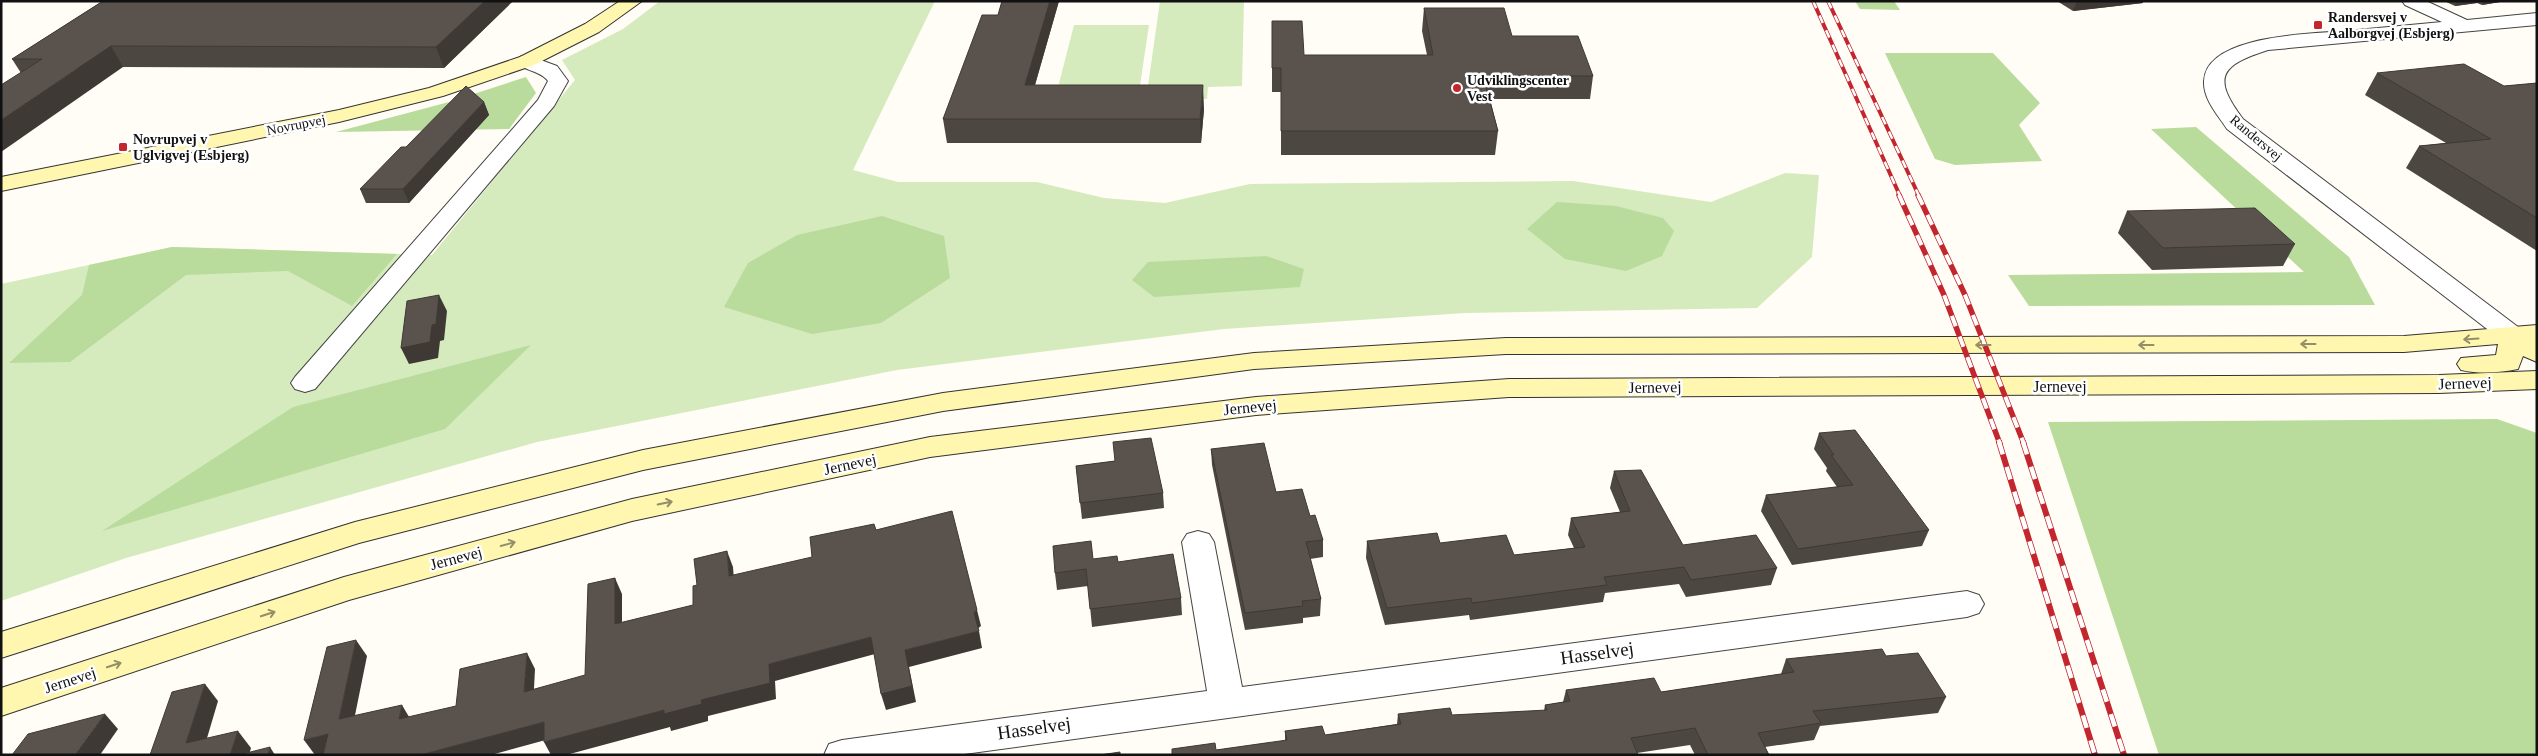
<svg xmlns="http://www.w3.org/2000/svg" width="2538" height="756" font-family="Georgia,serif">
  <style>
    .green { fill: #d5ebbd }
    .forest { fill: #b9dc9c }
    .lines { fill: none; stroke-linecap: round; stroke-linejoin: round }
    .street-casing { stroke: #444; stroke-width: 2 }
    .secondary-casing { stroke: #333; stroke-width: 2 }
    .street { fill: #fff; fill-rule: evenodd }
    .secondary { fill: #fff6b0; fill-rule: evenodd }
    .rail-far2-casing { stroke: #c4262e; stroke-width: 4 }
    .rail-far1-casing { stroke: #c4262e; stroke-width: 5.5 }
    .rail-casing { stroke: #c4262e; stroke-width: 6 }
    .rail-far2 { stroke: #fff; stroke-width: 2.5; stroke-dasharray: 8; stroke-linecap: butt }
    .rail-far1 { stroke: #fff; stroke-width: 4; stroke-dasharray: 11; stroke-linecap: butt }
    .rail { stroke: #fff; stroke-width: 4.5; stroke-dasharray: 13; stroke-linecap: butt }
    .wall { fill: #4d4742 }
    .shaded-wall { fill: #3f3936 }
    .building { fill: #5a524d; stroke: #3f3936 }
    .oneway { stroke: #948f68 }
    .poi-dot { fill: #c4262e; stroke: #fff; stroke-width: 2 }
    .labels { text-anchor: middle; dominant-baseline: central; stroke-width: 5; stroke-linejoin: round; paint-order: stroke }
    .far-poi-label { font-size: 14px; font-weight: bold; fill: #111; stroke: #fff; text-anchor: start }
    .far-street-label { font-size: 14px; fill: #111; stroke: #fff }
    .street-label { font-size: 16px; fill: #111; stroke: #fff }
    .near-street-label { font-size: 19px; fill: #111; stroke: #fff }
  </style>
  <rect width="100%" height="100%" fill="#fffdf5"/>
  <g class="green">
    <polygon points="660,1 935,1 853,170 898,182 1037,182 1104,198 1165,203 1250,184 1573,181 1711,202 1785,173 1819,175 1812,257 1757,308 1465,313 1224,329 897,370 537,442 126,558 1,601 1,284 172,247 432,255 575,80 562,60 623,29"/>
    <polygon points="1160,1 1244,1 1242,86 1208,87 1207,99 1146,100"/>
    <polygon points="1074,25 1149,25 1138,99 1055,99"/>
  </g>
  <g class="forest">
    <polygon points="1855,1 1894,1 1900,10 1860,9"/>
    <polygon points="1885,53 1993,53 2040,103 2019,125 2042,161 1955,165 1935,159"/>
    <polygon points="526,77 536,93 509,129 336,132 449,102"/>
    <polygon points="2196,127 2349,257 2375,305 2029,306 2008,275 2304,272 2151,129"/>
    <polygon points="1557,202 1616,206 1663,218 1674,231 1662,256 1626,271 1565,259 1527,229"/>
    <polygon points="882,216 944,236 950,278 881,323 812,334 724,307 748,263 797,235"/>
    <polygon points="172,247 397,254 352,306 288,271 186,275 70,362 9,363 82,295 89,265"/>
    <polygon points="1266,256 1304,269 1300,287 1154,297 1132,280 1148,262"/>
    <polygon points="531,345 445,429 102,531 293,407"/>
    <polygon points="2497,419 2537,433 2537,755 2159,755 2048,422"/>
  </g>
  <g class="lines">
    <defs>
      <g id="street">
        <path d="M2402,1H2426L2467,20L2537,13V25L2268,50C2221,65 2211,77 2243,119L2522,330L2526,336L2522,342L2513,344L2504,342L2227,129C2218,115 2203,99 2204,81C2206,34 2313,34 2346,31C2378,28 2410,25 2442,22L2405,5Z"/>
        <path d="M527,55L557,66L568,81L554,106L315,389L305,392L295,389L291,383L295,377L538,100L548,81C540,70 524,72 517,61L520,57Z"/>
        <polygon points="1198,531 1209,534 1214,542 1242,687 1967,591 1979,595 1984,604 1979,613 1967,617 957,755 824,755 829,744 842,740 1207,691 1182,542 1187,534"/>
      </g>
      <g id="secondary">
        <polygon points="620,1 642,1 599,32 534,65 443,96 339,122 1,191 1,177 339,110 429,88 520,57 585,24"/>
        <path d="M2537,325V362L2523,356L2518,369C2500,373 2479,374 2461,370L2457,364L2461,358L2496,355L2498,344L2404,352L1506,354L1254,369L943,411L643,470L359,543L1,658V632L355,522L643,450L943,393L1254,353L1506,338L2404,336Z"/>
        <polygon points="2537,371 2537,389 2439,393 1509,397 1256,415 930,457 632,521 349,600 1,716 1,688 344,577 632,499 930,437 1256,397 1509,379 2439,375"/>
      </g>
    </defs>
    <use href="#street" class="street-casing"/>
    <use href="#secondary" class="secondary-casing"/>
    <use href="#street" class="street"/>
    <use href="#secondary" class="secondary"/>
    <defs>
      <g id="rail-far2">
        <polyline points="1813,1 1900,196"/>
        <polyline points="1828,1 1919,196"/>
      </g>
      <g id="rail-far1">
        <polyline points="1899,195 1944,295 2000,444"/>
        <polyline points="1918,195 1965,295 2024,444"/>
      </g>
      <g id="rail">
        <polyline points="1999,442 2095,755"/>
        <polyline points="2023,442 2124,755"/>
      </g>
    </defs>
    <use href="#rail-far2" class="rail-far2-casing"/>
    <use href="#rail-far1" class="rail-far1-casing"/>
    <use href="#rail" class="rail-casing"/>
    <use href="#rail-far2" class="rail-far2"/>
    <use href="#rail-far1" class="rail-far1"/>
    <use href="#rail" class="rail"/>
  </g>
  <g class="wall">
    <polygon points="103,1 513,1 444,68 123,67 21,73 12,59"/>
    <polygon points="1002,1 1059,1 1035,85 1204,109 1201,143 947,143 943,119 998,15"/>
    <polygon points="2057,1 2143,1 2143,3 2073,11"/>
    <polygon points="2444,1 2506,1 2482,5 2477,3 2455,6"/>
    <polygon points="1424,8 1512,36 1593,76 1590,99 1490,99 1498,131 1495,155 1281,155 1281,92 1272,92 1272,21 1304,55 1427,55 1422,31"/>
    <polygon points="2377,73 2504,86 2537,83 2537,251 2406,168 2419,146 2446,143 2365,95"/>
    <polygon points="484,102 489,115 409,203 366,203 360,189 406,147"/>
    <polygon points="2127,211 2295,244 2283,266 2152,270 2118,233"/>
    <polygon points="1819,433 1929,530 1922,546 1792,565 1761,511 1766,495 1837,487 1826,471 1827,468 1814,449"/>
    <polygon points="1211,449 1276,492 1310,516 1323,540 1323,557 1310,559 1321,599 1320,616 1303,618 1303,623 1245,630 1212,465"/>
    <polygon points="1115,461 1163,493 1164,508 1082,519 1076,466"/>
    <polygon points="1614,471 1683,545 1777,568 1771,585 1686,597 1679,584 1605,593 1603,602 1470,620 1469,615 1385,625 1366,558 1367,541 1440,543 1514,555 1574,548 1568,535 1571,518 1620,512 1610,488"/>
    <polygon points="1093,559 1118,562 1181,598 1182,615 1092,627 1088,586 1057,590 1055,573"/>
    <polygon points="1886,656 1946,697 1938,713 1820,726 1814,740 1765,747 1769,755 1695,755 1690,745 1637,753 1172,755 1216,750 1285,741 1285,731 1325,735 1397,724 1398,714 1452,715 1544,711 1545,705 1563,702 1566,690 1661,692 1781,674 1786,659"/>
  </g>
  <g class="shaded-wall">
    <polygon points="485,1 513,1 444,68 436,47"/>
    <polygon points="1050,1 1059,1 1028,109 1025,85"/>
    <polygon points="2077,1 2143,1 2143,3 2073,11"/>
    <polygon points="2457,1 2478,1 2477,3 2455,6"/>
    <polygon points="2484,1 2506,1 2482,5"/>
    <polygon points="111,46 123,67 1,152 1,120"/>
    <polygon points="1203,85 1204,109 1201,143 1200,119"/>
    <polygon points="484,102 489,115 409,203 403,189"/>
    <polygon points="439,295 447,311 444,340 440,341 438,358 409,364 401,348 432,325"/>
    <polygon points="727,551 733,567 735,593 729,576"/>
    <polygon points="615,578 622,594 622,640 615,624"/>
    <polygon points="977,610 981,626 977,629 974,613"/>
    <polygon points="979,631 982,648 909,667 916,702 886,710 881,694 905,650"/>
    <polygon points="871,637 875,654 775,681 776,699 708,716 708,721 671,731 670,727 566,755 551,755 544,742 701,700 769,664"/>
    <polygon points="356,640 367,656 351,735 339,719"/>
    <polygon points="527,653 535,669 533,708 524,692"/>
    <polygon points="205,684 218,701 202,755 186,743"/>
    <polygon points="402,705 412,722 399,719"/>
    <polygon points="105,714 118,729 100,755 75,755"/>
    <polygon points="544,722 553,738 491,755 420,755"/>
    <polygon points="238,731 251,748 249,755 230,755"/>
    <polygon points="328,734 339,750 322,755 315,755 304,740"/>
    <polygon points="270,747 275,755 268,755"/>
  </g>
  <g class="building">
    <polygon points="103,1 485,1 436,47 111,46 1,120 1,85 42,59 12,59"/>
    <polygon points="1002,1 1050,1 1025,85 1203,85 1200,119 943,119 982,15 998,15"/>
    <polygon points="1424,8 1504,8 1512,36 1578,36 1593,76 1483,76 1498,131 1281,131 1281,68 1272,68 1272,21 1302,21 1304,55 1433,55"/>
    <polygon points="2464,64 2504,86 2537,83 2537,218 2419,146 2491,139 2377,73"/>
    <polygon points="466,86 484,102 403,189 360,189 401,147 406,147"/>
    <polygon points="2255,208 2295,244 2163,248 2127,211"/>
    <polygon points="439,295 436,324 432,325 430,342 401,348 407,301"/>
    <polygon points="1855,430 1929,530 1798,549 1766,495 1853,485 1831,455 1834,455 1819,433"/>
    <polygon points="1151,438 1163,493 1080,503 1076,466 1115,461 1113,442"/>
    <polygon points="1264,443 1276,492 1302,489 1310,516 1315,515 1323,540 1306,542 1321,599 1302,601 1303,606 1245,613 1211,449"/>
    <polygon points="1641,470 1683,545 1756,535 1777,568 1691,580 1684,567 1604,577 1607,585 1472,603 1471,598 1387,608 1367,541 1437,533 1440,543 1506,535 1514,555 1585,547 1571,518 1630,511 1614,471"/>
    <polygon points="952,511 977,610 974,613 979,631 905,650 912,686 881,694 871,637 769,664 770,683 701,700 702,704 664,714 664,710 544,742 544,722 420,755 323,755 328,734 304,740 327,647 356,640 339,719 402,705 399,719 456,706 460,669 527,653 524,692 585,675 588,584 615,578 615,624 693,605 693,586 697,585 694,559 727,551 729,576 812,557 810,537 874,524 876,530"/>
    <polygon points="1091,541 1093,559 1117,556 1118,562 1173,554 1181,598 1090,609 1086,569 1055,573 1053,546"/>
    <polygon points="1882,649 1886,656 1918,653 1946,697 1813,711 1821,723 1758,733 1769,755 1708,755 1695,728 1631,738 1638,755 1172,755 1172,749 1215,743 1216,750 1287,740 1285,731 1322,726 1325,735 1401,724 1398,714 1450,708 1452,715 1547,710 1545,705 1570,701 1566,690 1654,678 1661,692 1794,672 1786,659"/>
    <polygon points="205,684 186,743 238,731 230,755 150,755 172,692"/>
    <polygon points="105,714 75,755 12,755 28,734"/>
    <polygon points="270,747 268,755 239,755"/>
    <polygon points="1120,752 1120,755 1100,755"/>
  </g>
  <defs><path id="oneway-shaft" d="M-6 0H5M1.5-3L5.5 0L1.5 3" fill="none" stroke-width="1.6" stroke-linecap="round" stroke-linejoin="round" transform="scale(1.25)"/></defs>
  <g class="oneway">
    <use href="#oneway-shaft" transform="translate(2471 339) rotate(176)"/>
    <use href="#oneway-shaft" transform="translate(2308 344) rotate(180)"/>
    <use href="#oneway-shaft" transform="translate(1983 345) rotate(-180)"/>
    <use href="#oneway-shaft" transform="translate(2146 345) rotate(180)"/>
    <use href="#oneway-shaft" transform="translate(665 503) rotate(-12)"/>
    <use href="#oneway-shaft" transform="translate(508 544) rotate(-15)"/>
    <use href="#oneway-shaft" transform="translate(268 614) rotate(-18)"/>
    <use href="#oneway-shaft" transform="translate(114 665) rotate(-18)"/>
  </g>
  <g class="poi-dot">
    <rect x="2313" y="20" width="10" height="10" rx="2.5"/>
    <circle cx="1457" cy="88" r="5"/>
    <rect x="118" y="142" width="10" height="10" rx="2.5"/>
  </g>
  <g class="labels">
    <g class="far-poi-label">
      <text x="2328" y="17">Randersvej v<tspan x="2328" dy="16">Aalborgvej (Esbjerg)</tspan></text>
      <text x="1467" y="80">Udviklingscenter<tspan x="1467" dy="16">Vest</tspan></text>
      <text x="133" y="139">Novrupvej v<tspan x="133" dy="16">Uglvigvej (Esbjerg)</tspan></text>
    </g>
    <g class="far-street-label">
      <text transform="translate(296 125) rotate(-11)">Novrupvej</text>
      <text transform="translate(2256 138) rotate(40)">Randersvej</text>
    </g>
    <g class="street-label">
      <text transform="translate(2465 383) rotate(-2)">Jernevej</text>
      <text x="2060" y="386">Jernevej</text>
      <text transform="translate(1655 387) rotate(-1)">Jernevej</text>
      <text transform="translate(1250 407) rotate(-6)">Jernevej</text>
      <text transform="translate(850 464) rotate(-12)">Jernevej</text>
      <text transform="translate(456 558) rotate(-15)">Jernevej</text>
      <text transform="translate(70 680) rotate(-18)">Jernevej</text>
    </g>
    <g class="near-street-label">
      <text transform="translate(1597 653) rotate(-8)">Hasselvej</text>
      <text transform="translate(1034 728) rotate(-8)">Hasselvej</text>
    </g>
  </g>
  <rect width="2538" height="756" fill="none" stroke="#111111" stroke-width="5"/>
</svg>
